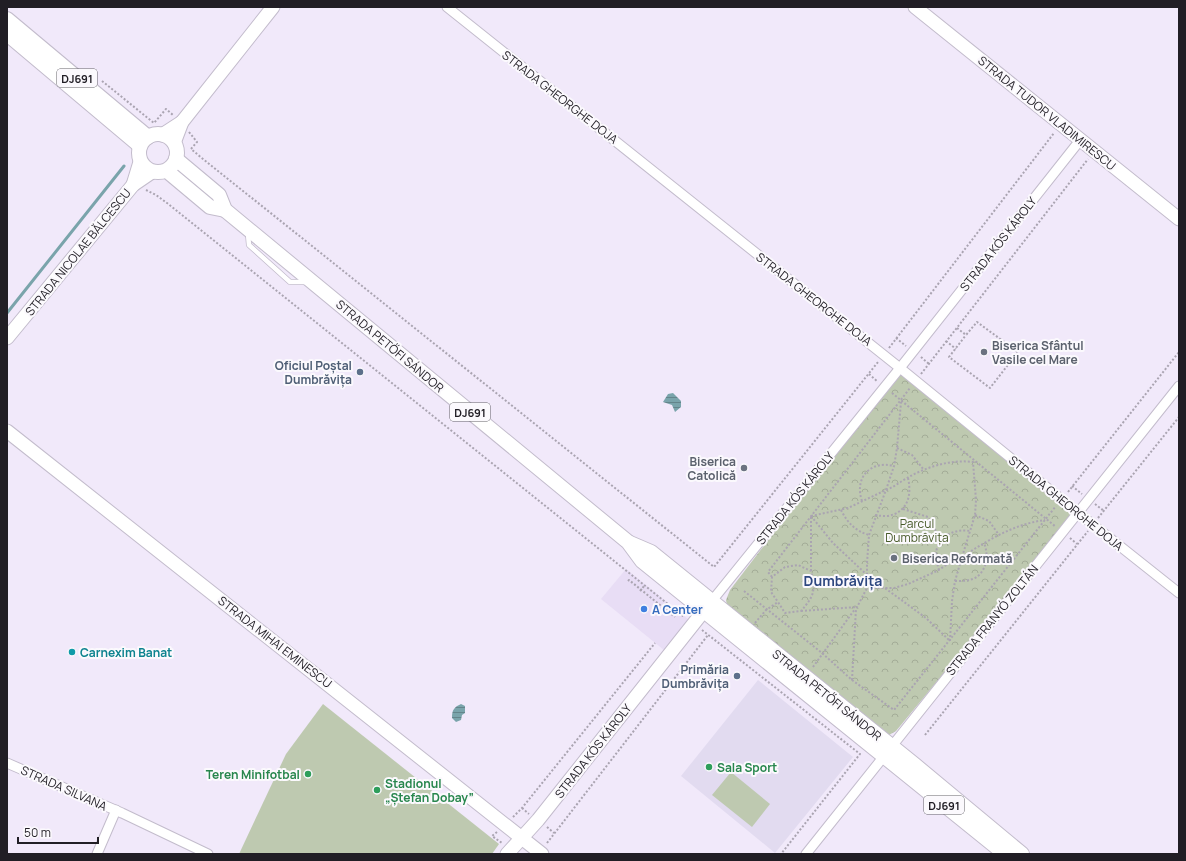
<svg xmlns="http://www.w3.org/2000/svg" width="1186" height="861" font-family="Manrope,sans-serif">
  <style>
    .built { fill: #e8ddf5 }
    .education { fill: #e2dbf0 }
    .grass { fill: #bec9b0 }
    .park { fill: url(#park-crowns) }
    .water { fill: url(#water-rules) }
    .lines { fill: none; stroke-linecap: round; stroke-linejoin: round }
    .stream { stroke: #7aa4ab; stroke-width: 3 }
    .lane-casing { stroke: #c3bccc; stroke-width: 6 }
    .street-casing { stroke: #c3bccc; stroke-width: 11 }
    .secondary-casing { stroke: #c3bccc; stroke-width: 15 }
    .primary-casing { stroke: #c3bccc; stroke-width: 16 }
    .path { stroke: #aaa4b1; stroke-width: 2; stroke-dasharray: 2 2; stroke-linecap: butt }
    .lane { stroke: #fff; stroke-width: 4.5 }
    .street { stroke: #fff; stroke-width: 9 }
    .secondary { stroke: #fff; stroke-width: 13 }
    .primary { stroke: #fff; stroke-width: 14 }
    .worship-dot { fill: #6b7280; stroke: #fbf9fd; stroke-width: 1.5 }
    .service-dot { fill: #5c6f8a; stroke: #fbf9fd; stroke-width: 1.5 }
    .shop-dot { fill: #3f7fe0; stroke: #fbf9fd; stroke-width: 1.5 }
    .culture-dot { fill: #0f9aa8; stroke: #fbf9fd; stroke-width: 1.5 }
    .leisure-dot { fill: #2e9e5b; stroke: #fbf9fd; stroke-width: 1.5 }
    .labels { text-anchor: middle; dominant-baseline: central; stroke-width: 4; stroke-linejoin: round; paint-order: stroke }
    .shield { fill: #fbf9fd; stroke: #626066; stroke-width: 1 }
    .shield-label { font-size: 11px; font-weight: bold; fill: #211e25 }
    .street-label { font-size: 12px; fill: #211e25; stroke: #fbf9fd }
    .worship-label { font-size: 12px; font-weight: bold; fill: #5b616d; stroke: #fbf9fd; text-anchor: start }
    .service-label { font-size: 12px; font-weight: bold; fill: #4e5e75; stroke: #fbf9fd; text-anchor: end }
    .park-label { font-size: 12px; fill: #485b2a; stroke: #fbf9fd }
    .shop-label { font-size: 12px; font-weight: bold; fill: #366cbe; stroke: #fbf9fd; text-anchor: start }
    .culture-label { font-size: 12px; font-weight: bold; fill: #0d838f; stroke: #fbf9fd; text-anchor: start }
    .leisure-label { font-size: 12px; font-weight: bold; fill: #27864d; stroke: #fbf9fd; text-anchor: start }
    .quarter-label { font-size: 14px; font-weight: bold; fill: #2e4880; stroke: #fbf9fd }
  </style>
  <defs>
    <pattern id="park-crowns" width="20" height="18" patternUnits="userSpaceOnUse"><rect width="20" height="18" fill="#bec9b0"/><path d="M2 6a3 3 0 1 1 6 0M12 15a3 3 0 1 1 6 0" fill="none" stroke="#a3ac97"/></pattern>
    <pattern id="water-rules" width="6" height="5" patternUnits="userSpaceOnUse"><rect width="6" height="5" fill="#7aa4ab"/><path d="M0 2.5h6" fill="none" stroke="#64858b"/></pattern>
  </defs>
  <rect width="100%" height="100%" fill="#f1e9fa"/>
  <polygon class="built" points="626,569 689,620 664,650 601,599"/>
  <polygon class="education" points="758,680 853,757 775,853 681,776"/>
  <g class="grass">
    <polygon points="323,704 499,844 492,854 239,854 286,754"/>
    <polygon points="731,772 770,804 752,827 712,795"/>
  </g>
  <polygon class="park" points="900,368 1077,512 896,731 889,735 881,734 728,610 726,600 730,590"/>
  <g class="water">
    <polygon points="673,393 681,401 681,407 675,412 672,405 663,402 668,394"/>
    <path d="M461,704L465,706V713L462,715L461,720L456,722L452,718C452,710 454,707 461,704Z"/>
  </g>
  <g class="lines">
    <polyline class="stream" points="7,313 124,166"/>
    <defs>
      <polyline id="lane" points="248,234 249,245 290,282 306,282"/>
      <g id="street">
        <polyline points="447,7 900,368 1077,512 1179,593"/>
        <polyline points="711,602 900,368 1081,139"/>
        <polyline points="7,763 122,813 208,854"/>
        <polyline points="97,854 116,810"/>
        <polyline points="806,854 1179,386"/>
      </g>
      <g id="secondary">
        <polyline points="915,7 1179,219"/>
        <polyline points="162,135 182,122"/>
        <polyline points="174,143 182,122 273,7"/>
        <polyline points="133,185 140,162"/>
        <polyline points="7,338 133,185 152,172"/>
        <polyline points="7,431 542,854"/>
        <polyline points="507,854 538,820 710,603"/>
      </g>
      <g id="primary">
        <polyline points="7,19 148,137"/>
        <polyline points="7,34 140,146"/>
        <circle cx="158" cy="153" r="19"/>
        <polyline points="176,159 219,195 225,210 628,542 642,561 1005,854"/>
        <polyline points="167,171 210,207 225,210"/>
        <polyline points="630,543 651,552 915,765 1022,854"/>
      </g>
    </defs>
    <use href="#lane" class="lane-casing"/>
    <use href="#street" class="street-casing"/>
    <use href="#secondary" class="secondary-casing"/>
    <use href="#primary" class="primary-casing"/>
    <g class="path">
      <polyline points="102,81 154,123 166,109 173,115"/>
      <polyline points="189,132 197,142 191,149 203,159 714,567 878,362"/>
      <polyline points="146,190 156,195 167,203 684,617"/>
      <polyline points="957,328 966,335 977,322 1018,352 990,388 949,357 966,335"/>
      <polyline points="896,338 906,346"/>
      <polyline points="946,341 956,349"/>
      <polyline points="889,348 1054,133"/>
      <polyline points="921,357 929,364"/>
      <polyline points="869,374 878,382"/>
      <polyline points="921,374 1088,159"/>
      <polyline points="892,393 1056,527"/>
      <polyline points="897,448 912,455 924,470"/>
      <polyline points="1072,486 1082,494"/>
      <polyline points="1068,492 1179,352"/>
      <path d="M862,501C854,478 870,460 894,466"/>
      <polyline points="1095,504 1104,511"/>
      <polyline points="903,509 928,517 941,540"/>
      <path d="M841,510C847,522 855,531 869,535"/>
      <path d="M875,515C880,516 884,516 888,516C908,512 912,495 908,478"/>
      <polyline points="975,515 989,521 999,535"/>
      <polyline points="811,516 833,543 867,575 926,618 950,641"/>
      <polyline points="811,516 848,508 886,490 894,466 897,448 901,402"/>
      <polyline points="1098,518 1179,417"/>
      <polyline points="1070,538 1077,544"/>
      <path d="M939,570C938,566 936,561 936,557C935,538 953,528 970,531"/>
      <polyline points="811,571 811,517"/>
      <polyline points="772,577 768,572 910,388"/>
      <polyline points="628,581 629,580 675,617"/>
      <path d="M955,581C962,581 969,581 975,578C987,571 989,555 984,543"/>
      <polyline points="640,591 645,585"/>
      <polyline points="744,591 822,653 852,680 894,710 1056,506"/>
      <polyline points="801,611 857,607"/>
      <path d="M755,623L766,610L778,602L785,613L801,611C814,596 816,591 811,571L798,565L785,567L772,577L771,592L778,602"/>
      <polyline points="702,630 860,754 781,854"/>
      <path d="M950,641L952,601L955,581L962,557C988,540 1014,524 1045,520"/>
      <polyline points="813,667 855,609"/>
      <path d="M852,680L856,609L867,588V563L869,535L886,490C894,487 900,482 907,478C926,467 951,459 973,462L976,500L975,515L962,557L954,560L937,571L908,584L894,588H867"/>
      <polyline points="925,735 1088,531"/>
      <polyline points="522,808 529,814"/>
      <polyline points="513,817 522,808 655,643"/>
      <polyline points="547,827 554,833"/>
      <polyline points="497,832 492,836 502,843"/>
      <polyline points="547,843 708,635"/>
    </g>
    <use href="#lane" class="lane"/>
    <use href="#street" class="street"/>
    <use href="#secondary" class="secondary"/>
    <use href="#primary" class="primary"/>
  </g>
  <g class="worship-dot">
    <circle cx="984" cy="352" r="4"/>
    <circle cx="744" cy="468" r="4"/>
    <circle cx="894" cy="558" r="4"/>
  </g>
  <g class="service-dot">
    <circle cx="360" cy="372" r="4"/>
    <circle cx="737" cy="676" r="4"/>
  </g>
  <circle class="shop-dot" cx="644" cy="609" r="4"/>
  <circle class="culture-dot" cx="72" cy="652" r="4"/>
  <g class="leisure-dot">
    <circle cx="709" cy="767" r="4"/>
    <circle cx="308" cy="774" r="4"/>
    <circle cx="377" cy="790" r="4"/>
  </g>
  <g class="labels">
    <g class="shield">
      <rect x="57" y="69" width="40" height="18" rx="3"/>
      <rect x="450" y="403" width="40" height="18" rx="3"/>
      <rect x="924" y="796" width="40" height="18" rx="3"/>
    </g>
    <g class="shield-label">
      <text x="77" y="78">DJ691</text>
      <text x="470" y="412">DJ691</text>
      <text x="944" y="805">DJ691</text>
    </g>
    <g class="street-label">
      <text transform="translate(560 97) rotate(38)">STRADA GHEORGHE DOJA</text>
      <text transform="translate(1047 113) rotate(39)">STRADA TUDOR VLADIMIRESCU</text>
      <text transform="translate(998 244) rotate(-52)">STRADA KÓS KÁROLY</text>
      <text transform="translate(78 252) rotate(-51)">STRADA NICOLAE BĂLCESCU</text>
      <text transform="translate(814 299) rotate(38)">STRADA GHEORGHE DOJA</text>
      <text transform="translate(390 346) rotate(40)">STRADA PETŐFI SÁNDOR</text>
      <text transform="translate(795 498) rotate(-51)">STRADA KÓS KÁROLY</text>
      <text transform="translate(1066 503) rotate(39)">STRADA GHEORGHE DOJA</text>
      <text transform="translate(992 620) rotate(-51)">STRADA FRANYÓ ZOLTÁN</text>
      <text transform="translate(275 642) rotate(38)">STRADA MIHAI EMINESCU</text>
      <text transform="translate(827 695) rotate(39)">STRADA PETŐFI SÁNDOR</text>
      <text transform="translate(593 751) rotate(-52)">STRADA KÓS KÁROLY</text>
      <text transform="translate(64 788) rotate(24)">STRADA SILVANA</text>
    </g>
    <g class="worship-label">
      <text x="992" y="345">Biserica Sfântul<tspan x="992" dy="14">Vasile cel Mare</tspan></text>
      <text x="736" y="461" text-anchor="end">Biserica<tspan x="736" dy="14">Catolică</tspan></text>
      <text x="902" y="558">Biserica Reformată</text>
    </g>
    <g class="service-label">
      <text x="352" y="365">Oficiul Poștal<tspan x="352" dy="14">Dumbrăvița</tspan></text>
      <text x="729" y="669">Primăria<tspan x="729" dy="14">Dumbrăvița</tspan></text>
    </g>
    <g class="park-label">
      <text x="917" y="523">Parcul<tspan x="917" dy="14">Dumbrăvița</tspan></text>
    </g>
    <g class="shop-label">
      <text x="652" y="609">A Center</text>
    </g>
    <g class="culture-label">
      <text x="80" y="652">Carnexim Banat</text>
    </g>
    <g class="leisure-label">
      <text x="717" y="767">Sala Sport</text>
      <text x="300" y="774" text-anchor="end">Teren Minifotbal</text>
      <text x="385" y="783">Stadionul<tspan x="385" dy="14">„Ștefan Dobay”</tspan></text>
    </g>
    <g class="quarter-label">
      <text x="843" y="580">Dumbrăvița</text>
    </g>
  </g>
  <rect width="1186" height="861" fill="none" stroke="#211e25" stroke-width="16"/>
  <path d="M18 837v6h80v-6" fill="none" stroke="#211e25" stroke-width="2"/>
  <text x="24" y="837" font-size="12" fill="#211e25" stroke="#fbf9fd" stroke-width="3" paint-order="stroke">50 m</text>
</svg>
